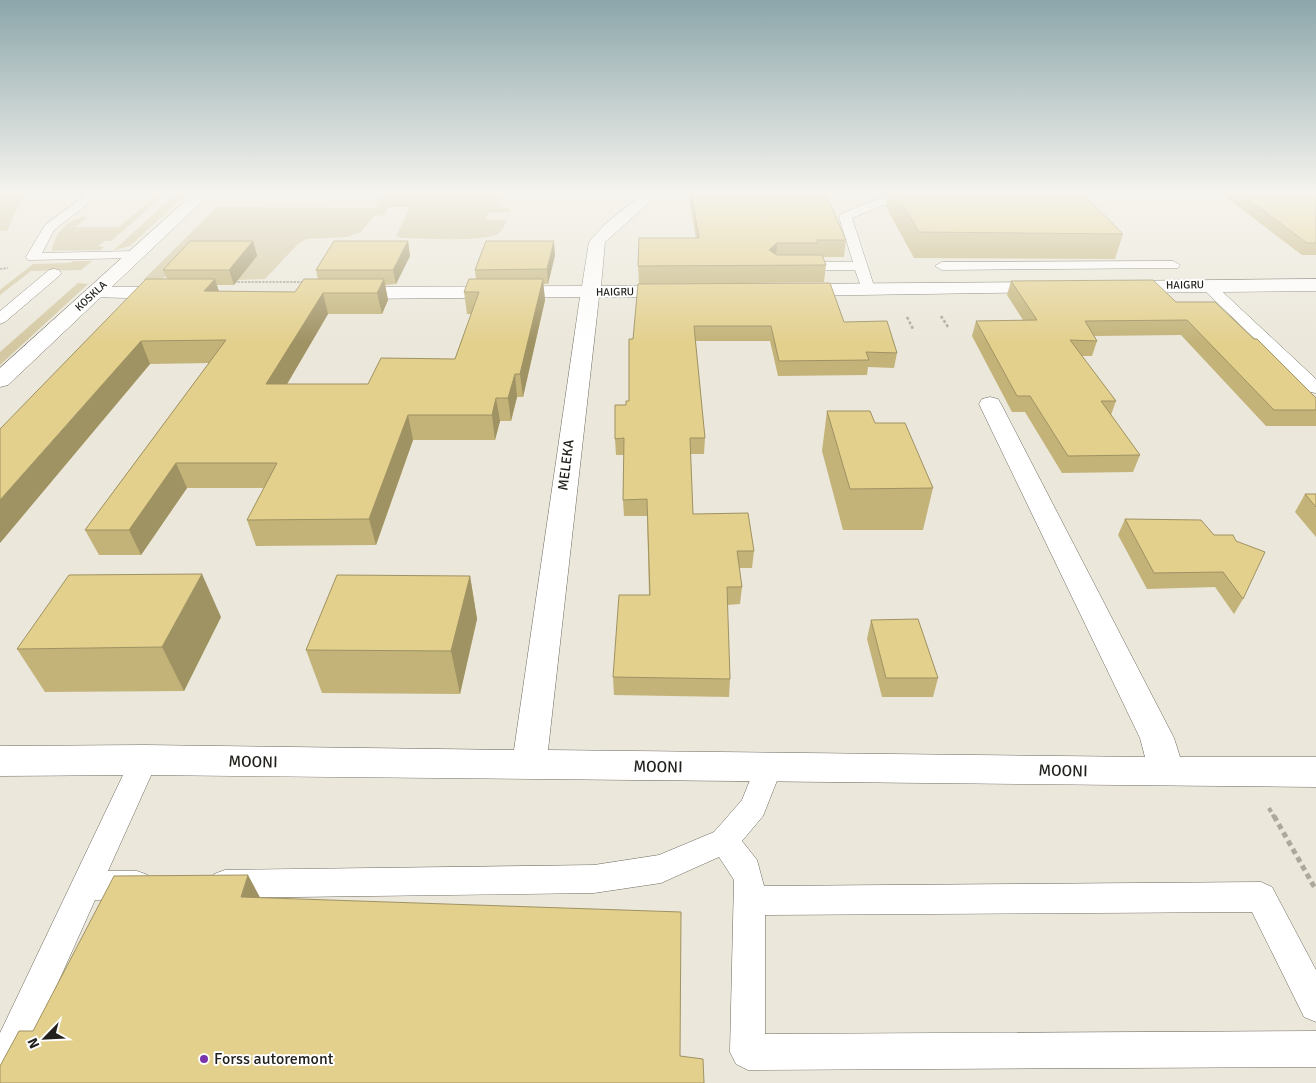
<svg xmlns="http://www.w3.org/2000/svg" width="1316" height="1083" font-family="Signika,sans-serif">
  <style>
    .green { fill: #d3c8a1 }
    .lines { fill: none; stroke-linecap: round; stroke-linejoin: round }
    .lane-casing { stroke: #6d6a5f; stroke-width: 1 }
    .street-casing { stroke: #6d6a5f; stroke-width: 1 }
    .secondary-casing { stroke: #6d6a5f; stroke-width: 1 }
    .path-far3 { stroke: #aba89d; stroke-width: 2; stroke-dasharray: 2.5 1; stroke-linecap: butt }
    .path-far2 { stroke: #aba89d; stroke-width: 2.5; stroke-dasharray: 3 2; stroke-linecap: butt }
    .path-far1 { stroke: #aba89d; stroke-width: 4; stroke-dasharray: 4.5 3; stroke-linecap: butt }
    .path { stroke: #aba89d; stroke-width: 5; stroke-dasharray: 5.5 4; stroke-linecap: butt }
    .lane { fill: #fff; fill-rule: evenodd }
    .street { fill: #fff; fill-rule: evenodd }
    .secondary { fill: #fff; fill-rule: evenodd }
    .wall { fill: #c3b379 }
    .shaded-wall { fill: #9f9263 }
    .building { fill: #e3d08d; stroke: #9f9263 }
    .poi-dot { fill: #7935a9; stroke: #fff; stroke-width: 2 }
    .labels { text-anchor: middle; dominant-baseline: central; stroke-width: 4; stroke-linejoin: round; paint-order: stroke }
    .far-street-label { font-size: 11px; fill: #22211c; stroke: #fff }
    .street-label { font-size: 14px; fill: #22211c; stroke: #fff }
    .near-street-label { font-size: 16px; fill: #22211c; stroke: #fff }
    .near-poi-label { font-size: 16px; fill: #22211c; stroke: #fff; text-anchor: start }
  </style>
  <rect width="100%" height="100%" fill="#ebe7da"/>
  <g class="green">
    <polygon points="0,192 32,192 24,193 7,231 0,231"/>
    <path d="M161,192H168L111,241H105L98,246L104,247L100,250L52,251C53,234 71,216 88,217L75,227H119Z"/>
    <polygon points="178,192 189,192 130,246 114,250"/>
    <path d="M385,192H504L498,207L509,208L511,212L488,213L486,220H507C505,224 503,230 499,233C485,243 420,238 401,238L396,236L410,207H389L384,215L374,216L361,232L347,237L306,239L297,245L265,279L238,280L257,256H185L162,280H143L217,207L375,208Z"/>
    <polygon points="74,261 92,261 81,270 31,271 0,295 0,290 33,264 70,263"/>
    <polygon points="78,283 88,284 0,365 0,352"/>
  </g>
  <g class="lines">
    <defs>
      <g id="lane">
        <polygon points="90,192 103,192 54,230 42,253 135,251 142,255 140,258 28,260 26,257 45,225"/>
        <polygon points="915,194 921,198 919,201 881,206 852,218 875,289 873,292 863,292 855,270 796,270 789,266 796,262 853,262 839,217 841,214 875,200"/>
        <polygon points="1173,261 1180,265 1178,268 942,270 935,266 942,262"/>
        <polygon points="54,269 59,270 61,273 59,276 5,322 0,324 0,311 49,270"/>
        <polygon points="1207,281 1212,282 1316,379 1316,393 1310,392 1202,288 1200,285 1202,282"/>
        <polygon points="144,749 154,752 158,760 108,871 137,871 148,875 152,885 148,895 137,899 95,900 13,1083 0,1083 0,1033 134,752"/>
        <polygon points="768,757 778,760 782,768 763,816 742,841 757,860 764,886 1261,882 1272,887 1316,970 1316,1022 1304,1017 1252,912 765,915 765,1034 1316,1031 1316,1067 748,1070 736,1064 730,1052 734,880 719,857 661,883 594,893 225,898 214,894 210,884 214,874 225,870 594,865 659,855 714,832 742,800 758,760"/>
      </g>
      <g id="street">
        <polygon points="645,192 661,192 605,242 601,286 675,285 682,287 684,291 682,295 675,297 599,297 548,750 1145,757 1140,738 979,404 982,399 990,397 998,399 1001,404 1174,738 1180,757 1316,757 1316,787 144,775 0,776 0,746 144,745 514,750 580,297 351,299 344,297 342,293 344,289 351,287 582,286 589,242 604,225"/>
        <polygon points="1316,279 1316,291 1121,293 1114,291 1112,287 1114,283 1121,281"/>
        <polygon points="1045,282 1052,284 1054,288 1052,292 796,296 789,294 787,290 789,286 796,284"/>
        <polygon points="94,287 170,287 177,289 179,293 177,297 170,299 87,297 85,293 87,289"/>
      </g>
      <polygon id="secondary" points="195,192 212,192 8,385 0,387 0,368"/>
    </defs>
    <use href="#lane" class="lane-casing"/>
    <use href="#street" class="street-casing"/>
    <use href="#secondary" class="secondary-casing"/>
    <g class="path-far3">
      <polyline points="0,269 8,268"/>
      <polyline points="234,282 305,282"/>
    </g>
    <g class="path-far2">
      <polyline points="941,316 948,327"/>
      <polyline points="907,317 913,329"/>
    </g>
    <polyline class="path-far1" points="1269,808 1274,817"/>
    <polyline class="path" points="1274,816 1316,890"/>
    <use href="#lane" class="lane"/>
    <use href="#street" class="street"/>
    <use href="#secondary" class="secondary"/>
  </g>
  <g class="wall">
    <polygon points="688,192 825,192 846,240 844,257 823,257 826,265 824,282 639,284 638,266 696,238"/>
    <polygon points="878,192 1081,192 1123,234 1115,259 914,258 886,207 888,196 880,196"/>
    <polygon points="1219,192 1316,192 1316,255 1302,255"/>
    <polygon points="253,241 257,256 234,285 216,285 219,291 295,292 318,279 316,270 408,241 410,256 396,284 385,285 388,300 382,314 328,314 287,384 368,384 455,359 471,314 467,314 464,292 476,279 475,270 555,255 548,284 543,284 545,300 523,397 517,397 511,421 500,421 495,440 413,440 376,545 256,546 247,520 264,488 187,488 141,555 99,555 85,530 209,363 150,364 0,543 167,279 163,270"/>
    <polygon points="1011,281 1176,302 1316,410 1316,426 1266,426 1181,335 1094,336 1097,341 1092,356 1081,356 1116,401 1111,415 1140,455 1133,472 1062,473 1025,412 1012,412 972,336 976,321 1023,320 1007,295"/>
    <polygon points="638,284 844,322 897,353 894,368 868,367 867,375 778,376 770,341 695,341 705,438 704,454 690,454 693,514 754,551 752,568 739,568 742,587 740,604 727,605 730,679 729,697 614,695 613,677 649,595 647,516 624,516 623,500 624,455 616,455 615,439 626,405 629,401"/>
    <polygon points="827,411 875,423 933,488 923,530 843,530 822,451"/>
    <polygon points="1305,494 1316,494 1316,537 1295,512"/>
    <polygon points="1125,519 1214,535 1243,599 1234,614 1215,587 1147,589 1118,535"/>
    <polygon points="470,576 477,619 460,694 322,693 306,650"/>
    <polygon points="221,617 184,691 45,692 17,649"/>
    <polygon points="871,620 938,678 933,697 882,697 867,639"/>
  </g>
  <g class="shaded-wall">
    <polygon points="881,192 889,192 888,196 880,196"/>
    <polygon points="253,241 257,256 234,285 229,270"/>
    <polygon points="408,241 410,256 396,284 393,270"/>
    <polygon points="554,241 555,255 548,284 547,269"/>
    <polygon points="777,243 776,260 769,250"/>
    <polygon points="215,279 222,301 204,291"/>
    <polygon points="384,279 388,300 382,314 377,293"/>
    <polygon points="543,279 545,300 523,397 520,374"/>
    <polygon points="323,293 328,314 273,408 266,384"/>
    <polygon points="141,341 150,364 0,543 0,500"/>
    <polygon points="515,374 517,397 511,421 508,398"/>
    <polygon points="496,398 500,421 495,440 492,415"/>
    <polygon points="408,415 413,440 376,545 369,519"/>
    <polygon points="176,463 187,488 141,555 129,530"/>
    <polygon points="202,574 221,617 184,691 162,647"/>
    <polygon points="470,576 477,619 460,694 451,651"/>
    <polygon points="248,875 262,901 241,897"/>
  </g>
  <g class="building">
    <polygon points="691,192 825,192 846,240 817,240 818,243 777,243 769,250 777,255 822,255 826,265 638,266 639,238 699,238"/>
    <polygon points="895,192 1081,192 1123,234 919,232"/>
    <polygon points="1238,192 1316,192 1316,243 1307,243"/>
    <polygon points="190,241 253,241 229,270 163,270"/>
    <polygon points="334,241 408,241 393,270 316,270"/>
    <polygon points="486,241 554,241 547,269 475,270"/>
    <polygon points="146,279 215,279 204,291 295,292 304,279 384,279 377,293 323,293 266,384 368,384 381,358 455,359 479,292 464,292 469,279 543,279 520,374 515,374 508,398 496,398 492,415 408,415 369,519 247,520 277,463 176,463 129,530 85,530 226,340 141,341 0,500 0,429"/>
    <polygon points="1153,280 1176,302 1215,302 1254,339 1257,339 1316,398 1316,410 1274,410 1187,320 1085,321 1097,341 1070,340 1116,401 1101,401 1140,455 1068,456 1030,396 1017,396 976,321 1037,320 1011,281"/>
    <polygon points="830,283 844,322 887,321 897,353 866,352 869,360 779,361 771,326 694,326 705,438 690,438 693,514 748,513 754,551 737,551 742,587 727,587 730,679 613,677 619,595 650,595 647,499 623,500 624,438 615,439 615,405 626,405 626,401 629,401 629,339 633,339 638,284"/>
    <polygon points="827,411 870,411 875,423 905,423 933,488 850,489"/>
    <polygon points="1305,494 1316,494 1316,507"/>
    <polygon points="1125,519 1201,520 1214,535 1233,535 1236,541 1265,552 1243,599 1223,572 1154,573"/>
    <polygon points="202,574 162,647 17,649 69,575"/>
    <polygon points="337,575 470,576 451,651 306,650"/>
    <polygon points="918,619 938,678 886,678 871,620"/>
    <polygon points="248,875 241,897 681,912 680,1056 703,1059 704,1083 0,1083 0,1066 19,1031 33,1031 114,876"/>
  </g>
  <linearGradient id="sky" x2="0" y2="1"><stop stop-color="#8ca6ab"/><stop offset="0.56" stop-color="#f6f4ee"/><stop offset="1" stop-color="#f6f4ee" stop-opacity="0"/></linearGradient>
  <rect width="1316" height="343" fill="url(#sky)"/>
  <circle class="poi-dot" cx="204" cy="1059" r="5"/>
  <g class="labels">
    <g class="far-street-label">
      <text transform="translate(1185 285) rotate(-1)">HAIGRU</text>
      <text transform="translate(615 292) rotate(-1)">HAIGRU</text>
      <text transform="translate(91 296) rotate(-43)">KOSKLA</text>
    </g>
    <g class="street-label">
      <text transform="translate(566 465) rotate(-83)">MELEKA</text>
    </g>
    <g class="near-street-label">
      <text transform="translate(253 762) rotate(1)">MOONI</text>
      <text transform="translate(658 767) rotate(1)">MOONI</text>
      <text transform="translate(1063 771) rotate(1)">MOONI</text>
    </g>
    <g class="near-poi-label">
      <text x="214" y="1059">Forss autoremont</text>
    </g>
  </g>
  <g transform="translate(45 1038) rotate(246)" stroke="#ffffff" stroke-width="4" paint-order="stroke">
  <path d="M0-4L9 19L0 12L-9 19Z" fill="#22211c"/>
  <text y="-8" font-size="14" font-weight="bold" text-anchor="middle" fill="#22211c">N</text>
  </g>
</svg>
